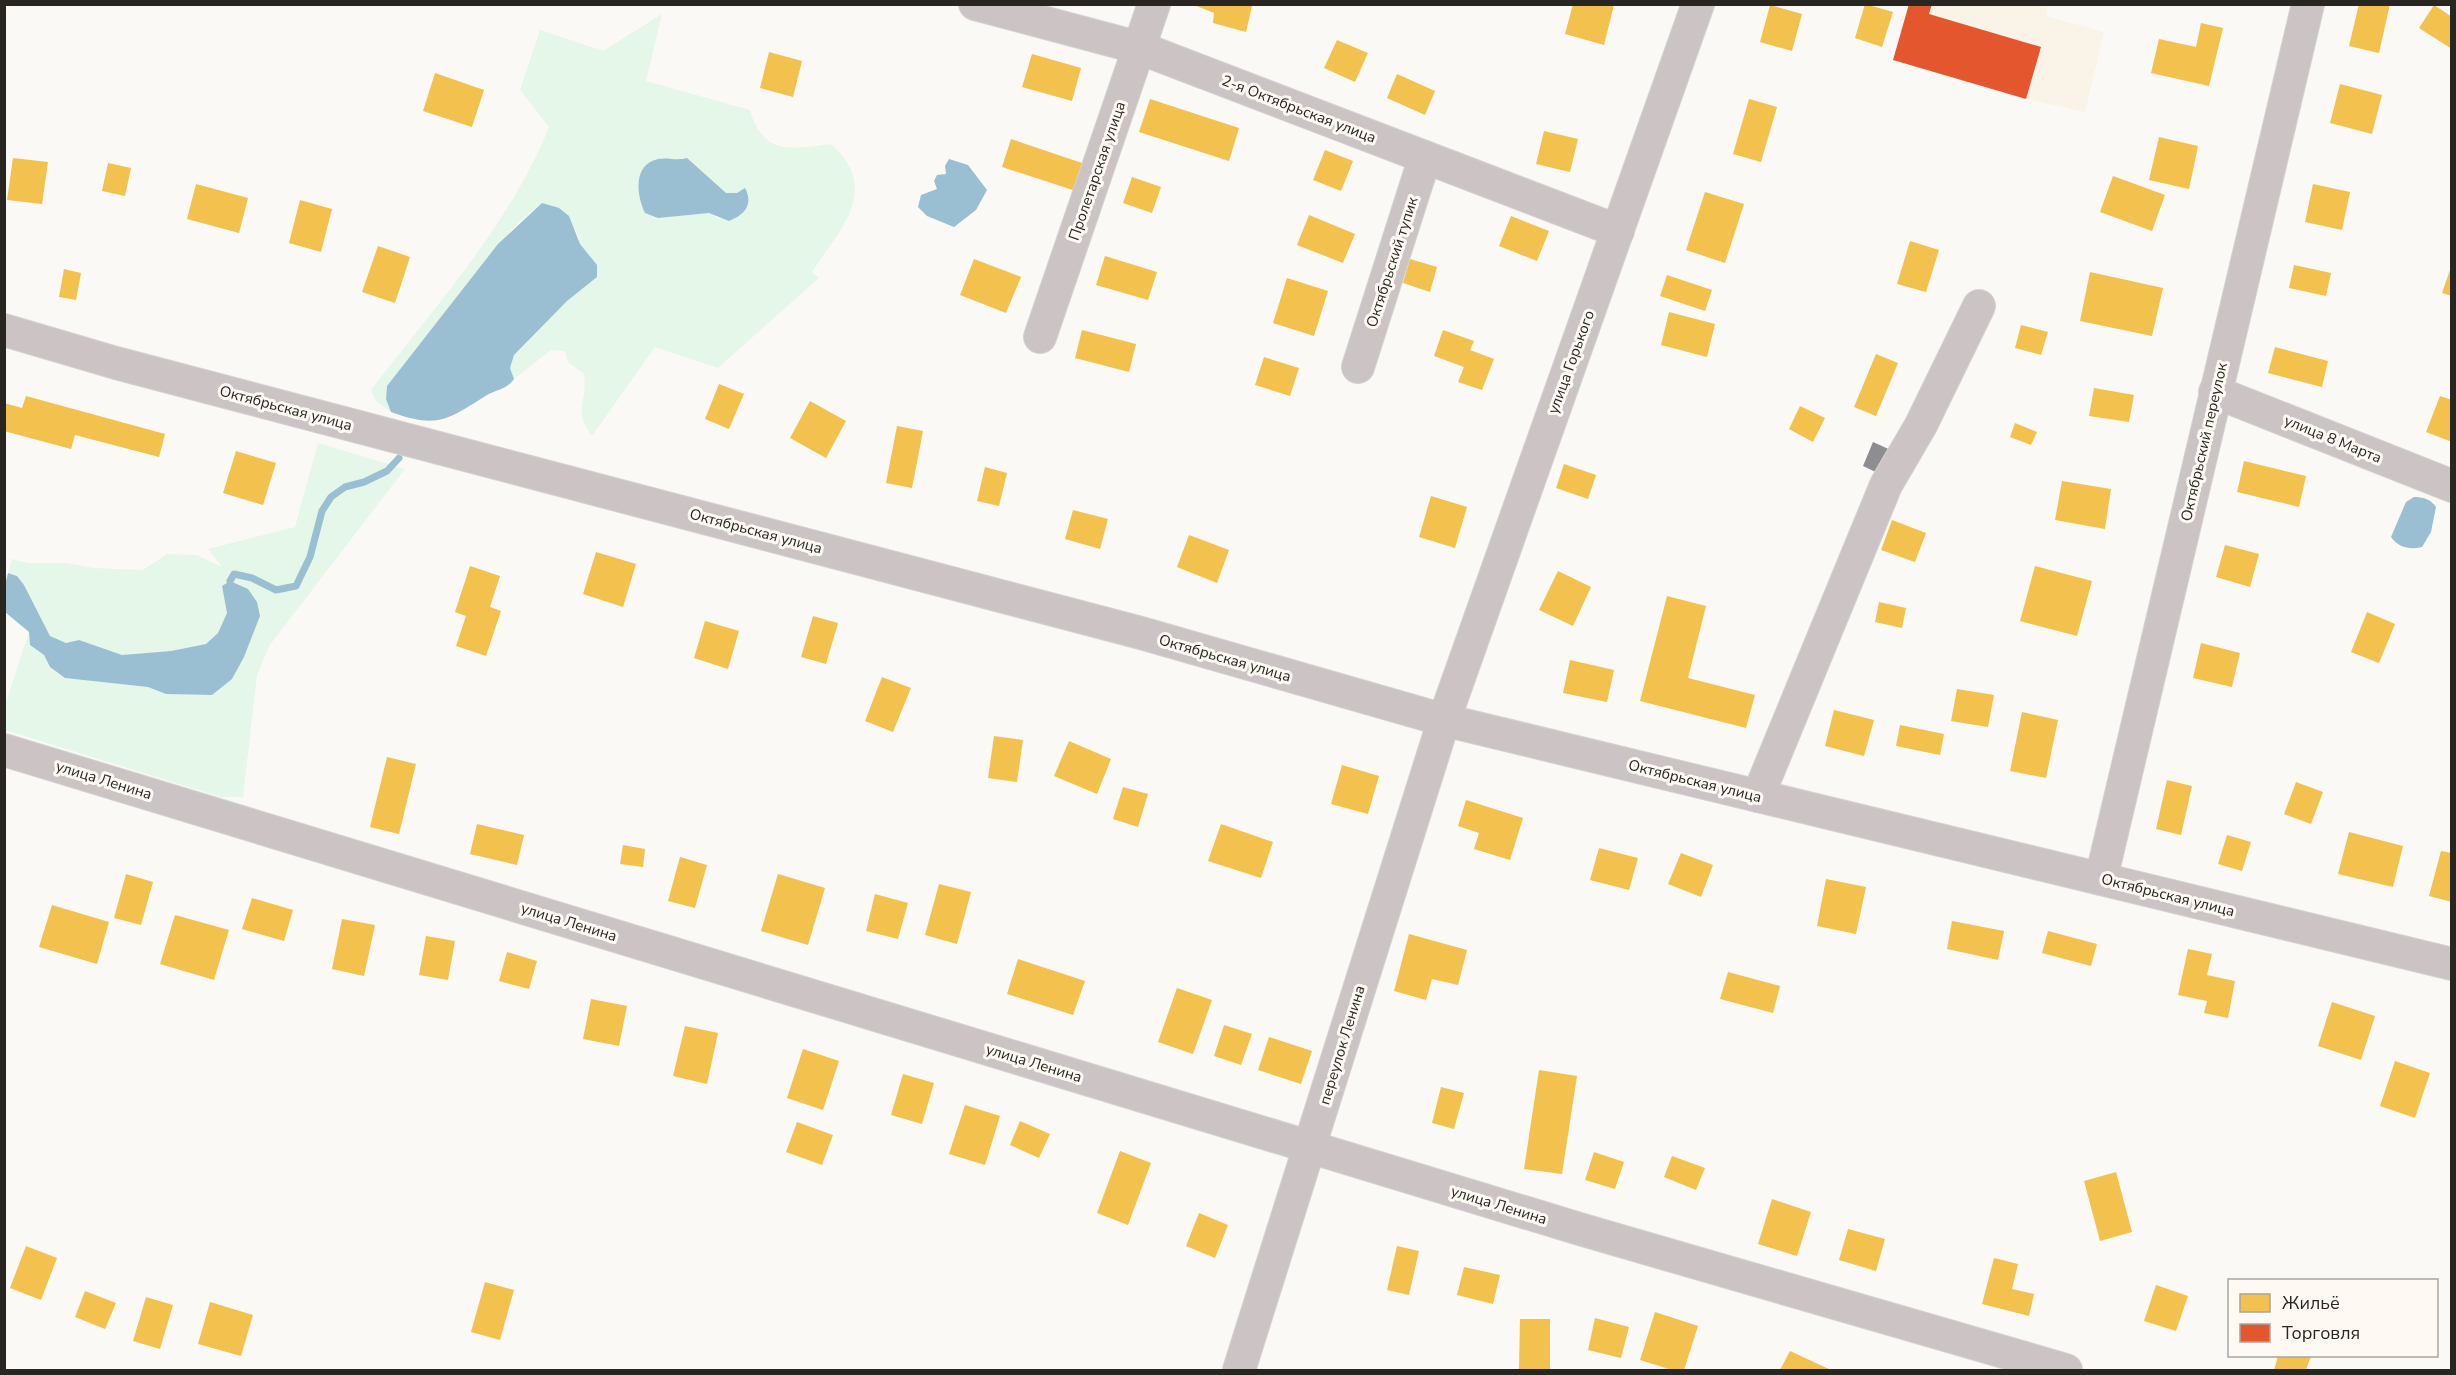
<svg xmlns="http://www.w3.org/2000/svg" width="2456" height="1375" font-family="'Nunito Sans',sans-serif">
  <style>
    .built { fill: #faf4e8 }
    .green { fill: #e4f7e9; fill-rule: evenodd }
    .water { fill: #9abed2 }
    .homes { fill: #f2c14e }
    .shops { fill: #e4572e }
    .industry { fill: #8d8d92 }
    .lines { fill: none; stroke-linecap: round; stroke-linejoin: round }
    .stream { stroke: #9abed2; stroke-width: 7 }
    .minor-casing { stroke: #d4d3d1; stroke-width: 34 }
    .minor { stroke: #ccc3c5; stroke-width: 32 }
    .labels { text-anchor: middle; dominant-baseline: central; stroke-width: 6; stroke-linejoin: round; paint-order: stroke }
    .street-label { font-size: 15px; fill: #292622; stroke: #fefaf3 }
  </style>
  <rect width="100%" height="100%" fill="#fbf9f6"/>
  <polygon class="built" points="1909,5 2048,5 2046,16 2104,32 2085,112 2026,99 1893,60"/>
  <g class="green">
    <path d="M662,14L646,81L750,110C763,156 792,149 831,144C882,190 840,229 812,272L819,278L718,368L655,347L592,436C572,409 588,403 584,374L568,362L565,351L551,350L514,379L510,368L514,355L567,301L597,277L580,244L577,232L542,203L519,222L498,244L387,386L386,399L391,412L376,401L371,390C435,306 509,226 549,127L520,90L540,30L603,51ZM669,159C695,162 707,179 726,193H737L719,219L709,213L658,218Z"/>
    <polygon points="318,443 405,469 269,646 257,675 243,797 221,797 5,730 5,705 29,632 30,645 44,655 50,667 65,678 148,687 166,694 212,695 232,679 244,657 260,616 222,586 227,613 218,633 206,644 171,651 122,655 79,640 66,643 50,636 24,585 17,576 8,573 12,559 29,563 66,563 94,568 143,570 167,554 197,555 222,567 208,549 295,527"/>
  </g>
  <g class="water">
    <path d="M687,158L726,193H737L745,188C754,205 744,215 729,221L709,213L658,218L645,213C637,196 632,165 658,159C668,157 677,161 687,158Z"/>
    <polygon points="949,159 968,165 987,190 976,210 954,227 927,216 918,207 921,195 937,189 934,181 937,175 946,174 945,166"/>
    <path d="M542,203L559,208L569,216L580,244L597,265V277L567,301L514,355L510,368L514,379C506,390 498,389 487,395C447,420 438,429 391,412L386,399L387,386L498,244Z"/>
    <path d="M2414,497C2423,497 2430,499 2436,507L2431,532L2422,547C2410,550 2399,548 2391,537L2406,502Z"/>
    <polygon points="8,573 17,576 24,585 50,636 66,643 79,640 122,655 171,651 206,644 218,633 227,613 222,586 230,581 248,589 257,602 260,616 244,657 232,679 212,695 166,694 148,687 65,678 50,667 44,655 30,645 29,632 5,612 5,585"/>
  </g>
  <g class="homes">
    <polygon points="1244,4 1252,6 1246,32 1213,23 1214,13 1194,5"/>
    <polygon points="1573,4 1614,5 1604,45 1565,34"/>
    <polygon points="1865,4 1893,12 1882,47 1855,38"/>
    <polygon points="2359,4 2390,4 2379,53 2349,46"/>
    <polygon points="1770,5 1802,14 1792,51 1760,42"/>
    <polygon points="2434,5 2452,17 2452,49 2419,28"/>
    <polygon points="2201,23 2223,28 2209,86 2151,73 2159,39 2196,47"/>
    <polygon points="1337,40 1368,53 1355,82 1324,68"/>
    <polygon points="769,52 802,61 793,97 760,88"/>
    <polygon points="1032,54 1081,68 1072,101 1022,87"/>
    <polygon points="435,73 484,90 472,127 423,111"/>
    <polygon points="1397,74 1435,91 1425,115 1387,98"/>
    <polygon points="2340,84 2382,95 2372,134 2330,123"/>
    <polygon points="1150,99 1239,128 1229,161 1139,132"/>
    <polygon points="1749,99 1777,107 1761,162 1733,154"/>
    <polygon points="1544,131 1578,139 1570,172 1536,164"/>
    <polygon points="2159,137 2198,146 2189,189 2149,180"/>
    <polygon points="1011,139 1085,164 1076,191 1002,167"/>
    <polygon points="1325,150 1353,161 1341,191 1313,180"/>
    <polygon points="13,158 48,162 42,204 7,200"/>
    <polygon points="108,163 131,168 125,196 102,191"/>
    <polygon points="2113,176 2165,195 2152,231 2100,212"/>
    <polygon points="1132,177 1161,187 1152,213 1123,203"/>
    <polygon points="196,184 248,198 239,233 187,219"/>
    <polygon points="2313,184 2350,192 2342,230 2305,222"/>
    <polygon points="1705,192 1744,204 1725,263 1686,250"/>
    <polygon points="300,200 332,209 321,252 289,243"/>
    <polygon points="1309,215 1355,234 1343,263 1297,245"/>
    <polygon points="1511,216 1549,231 1537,261 1499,246"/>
    <polygon points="1910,241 1939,250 1926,292 1897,284"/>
    <polygon points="378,246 410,257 395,303 362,292"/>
    <polygon points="1105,256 1157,272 1148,300 1096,285"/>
    <polygon points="974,259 1021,277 1006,313 960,295"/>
    <polygon points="1410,259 1437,267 1430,292 1403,283"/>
    <polygon points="2294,265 2331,273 2326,296 2289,288"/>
    <polygon points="2451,267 2452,267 2452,296 2442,293"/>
    <polygon points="64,269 81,273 76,300 59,297"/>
    <polygon points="2090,272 2163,288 2152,336 2080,321"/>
    <polygon points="1667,275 1712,290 1705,311 1660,296"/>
    <polygon points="1287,278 1328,291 1314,336 1273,323"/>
    <polygon points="1669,312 1715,324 1707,357 1661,345"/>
    <polygon points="2021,325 2048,332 2041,355 2015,348"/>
    <polygon points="1082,330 1136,344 1129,372 1075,358"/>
    <polygon points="1443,330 1474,341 1470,350 1494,359 1482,390 1458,382 1464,367 1434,356"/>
    <polygon points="2275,347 2328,361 2322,387 2268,373"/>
    <polygon points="1876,354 1898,363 1876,416 1854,407"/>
    <polygon points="1264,357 1299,368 1290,396 1255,385"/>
    <polygon points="719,384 744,394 729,429 705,419"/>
    <polygon points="2094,388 2134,395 2129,422 2089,416"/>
    <polygon points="26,396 165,434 159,457 75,435 71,449 4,431 4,403 22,408"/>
    <polygon points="2440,396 2452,400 2452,442 2426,432"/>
    <polygon points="810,401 846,421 826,458 790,438"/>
    <polygon points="1800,406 1825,418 1813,442 1789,429"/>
    <polygon points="2015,423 2037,432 2031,445 2010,437"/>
    <polygon points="897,426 923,431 912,488 886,483"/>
    <polygon points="236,451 276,463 263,505 223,493"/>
    <polygon points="2244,461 2306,476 2299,507 2237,492"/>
    <polygon points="1564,464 1596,475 1588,499 1556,488"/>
    <polygon points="985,467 1007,473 999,506 977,501"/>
    <polygon points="2062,481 2111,489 2105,529 2055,520"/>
    <polygon points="1431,496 1467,507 1455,548 1419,537"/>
    <polygon points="1073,510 1108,519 1100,549 1065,539"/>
    <polygon points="1892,520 1926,533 1915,562 1881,550"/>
    <polygon points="1189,535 1229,550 1217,583 1177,567"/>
    <polygon points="2225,545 2259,554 2250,587 2216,577"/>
    <polygon points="596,552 636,564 623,607 583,594"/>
    <polygon points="470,566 500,576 490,607 501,611 486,656 456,646 466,616 455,612"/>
    <polygon points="2035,566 2092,581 2077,636 2020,621"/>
    <polygon points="1558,571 1591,587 1573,626 1539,610"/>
    <polygon points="1667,596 1706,606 1688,678 1755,695 1746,728 1640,701"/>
    <polygon points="1879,602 1906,608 1902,628 1875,622"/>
    <polygon points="2367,612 2395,624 2379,663 2351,652"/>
    <polygon points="813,616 838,623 826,664 801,657"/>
    <polygon points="705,621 739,631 728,669 694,658"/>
    <polygon points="2201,643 2240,653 2232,687 2193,678"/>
    <polygon points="1570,660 1614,670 1607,702 1563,693"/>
    <polygon points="882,677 911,688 893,732 865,721"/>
    <polygon points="1957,689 1994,695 1988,727 1951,721"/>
    <polygon points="1834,710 1874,720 1864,756 1825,746"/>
    <polygon points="2022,712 2058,720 2046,778 2010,771"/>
    <polygon points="1900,725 1944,734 1940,755 1896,746"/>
    <polygon points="994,736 1023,740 1017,782 988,778"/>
    <polygon points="1069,741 1111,759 1097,794 1054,776"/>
    <polygon points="387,757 416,764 399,834 370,827"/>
    <polygon points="1342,765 1379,776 1368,814 1331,804"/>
    <polygon points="2167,780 2192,786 2181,835 2156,829"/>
    <polygon points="2296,782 2323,792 2311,824 2284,814"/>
    <polygon points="1123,787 1148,794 1138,827 1113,819"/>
    <polygon points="1466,800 1523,818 1510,860 1474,849 1479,833 1458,826"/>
    <polygon points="477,824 524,835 517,865 470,854"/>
    <polygon points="1221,824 1273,842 1261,878 1208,861"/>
    <polygon points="2349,832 2403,846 2393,887 2338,874"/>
    <polygon points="2227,835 2251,842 2242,871 2218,864"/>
    <polygon points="623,845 645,849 643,867 620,864"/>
    <polygon points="1599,848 1638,858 1629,890 1590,880"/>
    <polygon points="2441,851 2452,853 2452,902 2429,896"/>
    <polygon points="1681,853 1713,865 1701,897 1668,884"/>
    <polygon points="680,857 707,865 695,908 668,901"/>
    <polygon points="126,874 153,882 141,925 114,918"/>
    <polygon points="778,874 825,888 808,945 761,931"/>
    <polygon points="1826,879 1866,887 1856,934 1817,926"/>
    <polygon points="939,884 971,892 957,944 925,935"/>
    <polygon points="875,894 908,903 898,939 866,931"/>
    <polygon points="252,898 293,910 284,941 242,929"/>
    <polygon points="52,905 109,922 97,964 39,947"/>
    <polygon points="175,915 229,930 214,980 160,964"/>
    <polygon points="342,919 375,925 364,976 332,969"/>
    <polygon points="1952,921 2004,931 1998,960 1947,949"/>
    <polygon points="2048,931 2097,944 2091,966 2042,953"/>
    <polygon points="1409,934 1467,950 1458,985 1432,979 1426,1000 1394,991"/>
    <polygon points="426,936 455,941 448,980 419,975"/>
    <polygon points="2188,949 2212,954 2207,975 2235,981 2228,1018 2204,1013 2207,1001 2178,995"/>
    <polygon points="507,952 537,961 529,989 499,981"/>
    <polygon points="1018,959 1085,981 1073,1015 1007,994"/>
    <polygon points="1728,972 1780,986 1773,1013 1720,999"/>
    <polygon points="1177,988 1212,1000 1193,1054 1158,1042"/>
    <polygon points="591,999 627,1006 619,1046 583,1039"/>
    <polygon points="2332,1002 2375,1016 2361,1060 2318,1046"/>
    <polygon points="1224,1025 1252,1034 1241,1065 1214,1056"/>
    <polygon points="685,1026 718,1033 707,1084 673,1076"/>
    <polygon points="1269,1037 1312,1051 1301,1084 1258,1070"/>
    <polygon points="803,1049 839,1061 823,1110 787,1098"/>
    <polygon points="2395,1061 2430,1073 2415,1118 2380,1106"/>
    <polygon points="1539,1070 1577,1076 1562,1174 1524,1169"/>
    <polygon points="903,1074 934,1083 922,1124 891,1115"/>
    <polygon points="1441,1087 1464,1093 1454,1129 1432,1123"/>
    <polygon points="965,1105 1000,1116 985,1165 949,1154"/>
    <polygon points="1020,1121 1050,1134 1039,1158 1010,1145"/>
    <polygon points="797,1122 833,1135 822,1165 786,1152"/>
    <polygon points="1120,1151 1151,1163 1128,1225 1097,1213"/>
    <polygon points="1594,1152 1624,1162 1615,1189 1585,1180"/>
    <polygon points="1672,1156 1705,1168 1696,1190 1664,1177"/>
    <polygon points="2116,1172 2132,1232 2100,1241 2084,1181"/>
    <polygon points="1772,1199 1811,1212 1797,1256 1758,1244"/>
    <polygon points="1199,1213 1228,1225 1215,1258 1186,1246"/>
    <polygon points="1848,1229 1885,1239 1876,1271 1839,1260"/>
    <polygon points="26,1246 57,1258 41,1300 10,1288"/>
    <polygon points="1397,1246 1419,1251 1409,1295 1387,1290"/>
    <polygon points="1994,1258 2018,1264 2012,1289 2034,1294 2029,1316 1982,1304"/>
    <polygon points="1464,1267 1500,1275 1493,1304 1457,1295"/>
    <polygon points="485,1282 514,1290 500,1340 471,1332"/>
    <polygon points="2156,1285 2188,1296 2176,1331 2144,1321"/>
    <polygon points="85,1291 116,1303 105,1329 75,1317"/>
    <polygon points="146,1297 173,1305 160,1349 133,1341"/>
    <polygon points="210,1302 253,1315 241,1356 198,1344"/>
    <polygon points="1655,1312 1698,1326 1684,1370 1672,1370 1640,1360"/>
    <polygon points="1595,1318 1629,1327 1621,1358 1588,1350"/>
    <polygon points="1520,1319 1550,1319 1550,1370 1519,1369"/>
    <polygon points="1790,1351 1831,1370 1780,1370"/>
    <polygon points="2278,1356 2311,1356 2306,1370 2274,1370"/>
  </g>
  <polygon class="shops" points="1909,4 1932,4 1929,14 2041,47 2026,99 1893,60"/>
  <polygon class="industry" points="1873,442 1893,451 1882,475 1863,466"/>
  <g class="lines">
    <polyline class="stream" points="230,581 234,574 252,578 276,590 296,586 310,557 322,511 331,497 345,487 364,482 387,471 399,458"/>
    <defs>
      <g id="minor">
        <polyline points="975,4 1140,48 1618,231"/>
        <polyline points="4,330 116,363 1141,633 1444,720 2452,964"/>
        <polyline points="1040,337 1154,4"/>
        <polyline points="1358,367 1425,157"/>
        <polyline points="2215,392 2452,486"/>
        <polyline points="4,750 1583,1230 2066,1370"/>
        <polyline points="1758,796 1886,485 1921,425 1979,306"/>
        <polyline points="2101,879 2308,4"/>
        <polyline points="1239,1370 1444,720 1698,4"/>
      </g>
    </defs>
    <use href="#minor" class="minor-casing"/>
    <use href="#minor" class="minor"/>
  </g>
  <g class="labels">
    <g class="street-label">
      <text transform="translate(1299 109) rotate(21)">2-я Октябрьская улица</text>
      <text transform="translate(1097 171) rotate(-71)">Пролетарская улица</text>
      <text transform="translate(1392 262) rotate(-72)">Октябрьский тупик</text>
      <text transform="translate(1571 362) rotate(-70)">улица Горького</text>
      <text transform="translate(286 408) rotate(15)">Октябрьская улица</text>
      <text transform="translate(2333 439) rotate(22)">улица 8 Марта</text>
      <text transform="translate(2204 442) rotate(-77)">Октябрьский переулок</text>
      <text transform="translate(756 531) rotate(15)">Октябрьская улица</text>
      <text transform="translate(1225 658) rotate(16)">Октябрьская улица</text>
      <text transform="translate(104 780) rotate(17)">улица Ленина</text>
      <text transform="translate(1695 781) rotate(14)">Октябрьская улица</text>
      <text transform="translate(2168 895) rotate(14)">Октябрьская улица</text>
      <text transform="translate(569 922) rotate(17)">улица Ленина</text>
      <text transform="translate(1342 1045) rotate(-73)">переулок Ленина</text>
      <text transform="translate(1034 1063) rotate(17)">улица Ленина</text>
      <text transform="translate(1499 1205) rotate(17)">улица Ленина</text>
    </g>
  </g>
  <rect width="2456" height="1375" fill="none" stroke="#292622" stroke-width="12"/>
  <rect x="2228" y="1279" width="210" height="78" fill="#fefaf3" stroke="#a9a59f" stroke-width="1.5"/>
  <rect x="2240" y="1294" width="30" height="18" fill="#f2c14e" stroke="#a9a59f" stroke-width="1.5"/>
  <text x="2282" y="1309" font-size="18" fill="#292622">Жильё</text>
  <rect x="2240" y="1324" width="30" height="18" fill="#e4572e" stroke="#a9a59f" stroke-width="1.5"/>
  <text x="2282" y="1339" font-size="18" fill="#292622">Торговля</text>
</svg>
